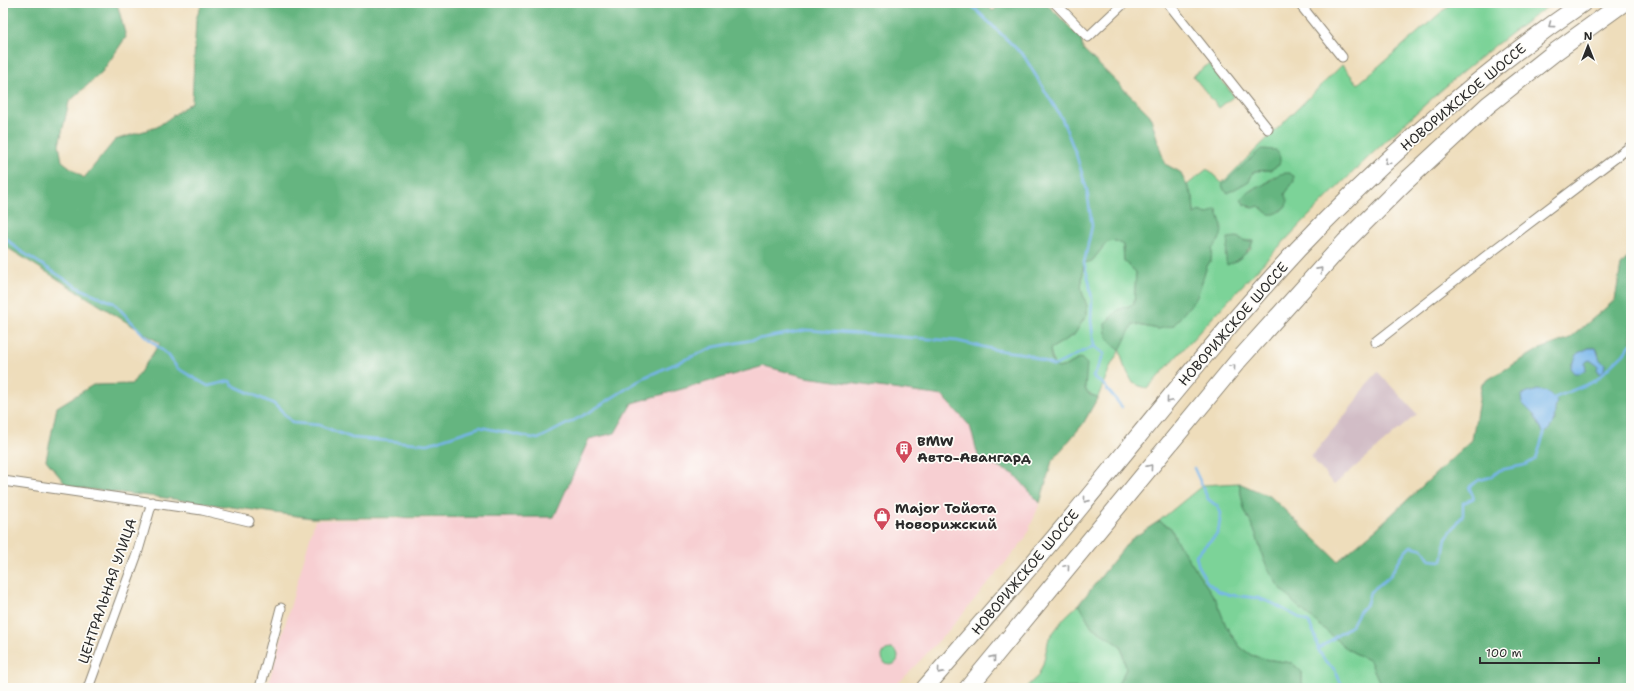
<svg xmlns="http://www.w3.org/2000/svg" width="1634" height="691" font-family="'Shantell Sans',sans-serif">
  <style>
    .built { fill: #f7cfd2 }
    .industrial { fill: #d2bdc6 }
    .green { fill: #7cd398; stroke: #547f62; fill-rule: evenodd }
    .forest { fill: #65b580; stroke: #487056; fill-rule: evenodd }
    .water { fill: #77b5ea; stroke: #51708a }
    .lines { fill: none; stroke-linecap: round; stroke-linejoin: round }
    .stream { stroke: #77b5ea; stroke-width: 2.5 }
    .minor-casing { stroke: #8c8473; stroke-width: 11 }
    .motorway-casing { stroke: #8c8473; stroke-width: 19 }
    .minor { stroke: #fff; stroke-width: 9 }
    .motorway { stroke: #fff; stroke-width: 17 }
    .oneway { stroke: #a0a0a0 }
    .labels { text-anchor: middle; dominant-baseline: central; stroke-width: 3.5; stroke-linejoin: round; paint-order: stroke }
    .street-label { font-size: 14px; fill: #2b2b2b; stroke: #fdfcf7 }
    .poi-label { font-size: 14px; font-weight: bold; fill: #2b2b2b; stroke: #fdfcf7; text-anchor: start }
  </style>
  <rect width="100%" height="100%" fill="#fdfcf7"/>
  <filter id="ink" filterUnits="userSpaceOnUse"><feTurbulence type="fractalNoise" baseFrequency=".025" numOctaves="2"/><feDisplacementMap in="SourceGraphic" scale="8" xChannelSelector="R" yChannelSelector="G"/><feConvolveMatrix kernelMatrix="1 2 1 2 8 2 1 2 1" color-interpolation-filters="sRGB"/></filter>
  <filter id="wash" filterUnits="userSpaceOnUse"><feTurbulence type="fractalNoise" baseFrequency=".012" numOctaves="4" result="noise"/><feDisplacementMap in="SourceGraphic" scale="16" xChannelSelector="R" yChannelSelector="G"/><feGaussianBlur stdDeviation="0.9" result="paint"/><feColorMatrix in="noise" values="0 0 0 0 0 0 0 0 0 0 0 0 0 0 0 0 0 1.4 0 .05"/><feComposite in="paint" operator="in"/></filter>
  <g filter="url(#wash)">
    <rect width="100%" height="100%" fill="#edb"/>
    <polygon class="built" points="764,366 806,377 943,396 970,426 979,459 1014,474 1040,503 1025,539 949,630 894,688 267,688 315,520 554,517 589,438 615,433 632,403"/>
    <polygon class="industrial" points="1378,372 1417,414 1334,485 1311,457 1357,400 1366,385"/>
    <g class="green">
      <path d="M1452,3H1553C1500,39 1450,81 1403,125C1312,208 1230,298 1147,389L1133,383L1124,366L1120,350L1111,365L1098,397C1079,393 1083,375 1080,358L1066,366L1058,368L1054,366L1050,349L1074,335L1087,314V306L1081,289L1084,263L1092,261L1107,242L1116,241L1123,245L1124,261L1136,272L1134,304L1118,310L1133,324L1158,329L1197,297L1207,266L1211,260V249L1219,241L1218,215L1217,209L1207,214L1199,212L1194,214L1193,197L1187,185L1207,169L1222,183L1342,65L1358,84ZM1266,149L1271,151L1279,165L1270,170L1254,171L1249,181L1240,186ZM1274,176L1294,181L1285,194L1286,206L1282,210L1267,213L1259,206L1253,208L1248,207L1252,189L1262,186ZM1237,237L1246,241H1253L1250,250L1236,261L1225,256L1228,248Z"/>
      <polygon points="1209,64 1234,96 1219,108 1193,76"/>
      <polygon points="1239,483 1244,509 1256,534 1264,561 1347,649 1370,661 1382,688 1304,688 1302,685 1302,672 1292,663 1265,659 1251,655 1240,647 1226,626 1216,600 1176,540 1171,528 1159,521 1203,485"/>
      <polygon points="1079,604 1092,627 1121,646 1126,669 1116,688 1025,688 1038,676 1043,664 1049,638 1065,617"/>
      <circle cx="890" cy="657" r="8"/>
    </g>
    <g class="forest">
      <path d="M3,3H117L126,37L102,72L69,102L59,145L62,161L84,178L115,140L157,127L192,102L196,19L202,3H984L993,11L1001,3H1046L1081,39L1083,49L1150,115L1165,164L1180,172L1193,197L1194,214L1199,211L1207,214L1216,209C1223,227 1226,234 1212,249L1211,260L1207,266L1197,297L1173,326L1158,329L1133,324L1120,350C1109,343 1105,336 1105,323L1118,310L1134,304L1136,272L1124,261L1123,245L1116,241L1107,242L1092,261L1084,263L1081,289L1087,306V314L1074,335L1050,349C1051,357 1051,364 1058,368L1066,366L1081,358L1087,364L1085,389L1090,395L1098,397L1083,424L1052,461L1040,503L1014,474L979,459L970,426L943,396L806,377L764,366L632,403L615,433L589,439L554,517L312,518L158,497L68,487L46,460L57,407L93,385L132,384L160,343L3,245Z"/>
      <path d="M1261,149L1276,150C1280,155 1281,159 1279,165L1270,170L1254,171L1249,181L1228,193L1224,190L1222,185L1224,183Z"/>
      <path d="M1289,173L1294,176V181L1285,194L1288,201C1286,208 1275,218 1267,213C1264,211 1262,208 1259,206L1253,208L1244,204L1241,200C1245,190 1253,191 1261,186C1272,181 1276,172 1289,173Z"/>
      <path d="M1237,237L1245,241H1253C1248,253 1240,260 1227,265C1224,255 1228,248 1228,238Z"/>
      <path d="M1631,254V688H1382L1370,661L1347,649L1294,603L1277,584L1264,561L1256,534L1244,509L1239,483L1271,497L1338,561L1377,528L1472,440L1482,383L1538,350L1570,338L1615,300L1621,265ZM1589,348H1596C1601,356 1599,364 1598,372L1599,366L1590,360L1587,361L1585,363L1571,364L1575,360L1578,353ZM1557,401L1554,412L1555,420L1544,434L1534,415Z"/>
      <polygon points="1159,521 1171,528 1176,540 1216,600 1226,626 1240,647 1251,655 1265,659 1292,663 1302,672 1302,685 1304,688 1116,688 1126,669 1121,646 1092,627 1079,604 1130,540"/>
    </g>
    <g class="water">
      <polygon points="1589,348 1596,348 1600,360 1605,364 1604,370 1601,373 1598,373 1597,369 1598,366 1590,360 1587,361 1585,363 1586,369 1580,373 1574,373 1570,368 1578,353"/>
      <path d="M1538,390L1547,392L1557,401C1552,417 1559,421 1544,434L1534,415L1522,403L1521,395Z"/>
    </g>
    <g class="lines">
      <g class="stream">
        <polyline points="969,3 1024,56 1062,119 1076,154 1087,190 1092,226 1084,263 1089,281 1092,300 1091,320 1094,346 1104,354 1093,377 1103,384 1122,407"/>
        <polyline points="3,236 19,250 79,288 114,303 143,334 169,356 177,368 208,386 230,381 232,385 274,404 293,423 319,425 352,438 428,444 480,427 538,439 588,413 645,377 714,347 807,330 957,341 997,350 1026,354 1054,366 1094,346"/>
        <polyline points="1554,399 1554,398 1595,381 1625,352 1631,344"/>
        <polyline points="1194,468 1208,499 1217,506 1221,513 1218,533 1196,555 1199,568 1207,582 1218,591 1231,595 1258,598 1272,603 1309,623 1315,635 1318,649 1325,661 1335,670 1343,688"/>
        <polyline points="1318,649 1352,625 1359,612 1367,603 1370,592 1389,577 1403,554 1411,546 1423,549 1430,560 1442,561 1446,538 1463,515 1463,503 1474,498 1469,487 1479,480 1491,477 1500,470 1525,465 1536,459 1545,431"/>
      </g>
    </g>
  </g>
  <g filter="url(#ink)">
    <g class="lines">
      <defs>
        <g id="minor">
          <polyline points="1055,3 1088,37 1124,3"/>
          <polyline points="1168,3 1268,129"/>
          <polyline points="1299,3 1342,57"/>
          <polyline points="1376,342 1486,256 1631,146"/>
          <polyline points="3,481 202,510 249,521"/>
          <polyline points="88,688 137,554 152,502"/>
          <polyline points="260,688 281,608"/>
        </g>
        <g id="motorway">
          <path d="M925,688C977,628 1030,568 1081,506C1152,420 1221,332 1297,250C1384,159 1479,74 1583,3"/>
          <polyline points="968,688 1237,362 1345,242 1404,183 1488,105 1555,52 1623,3"/>
        </g>
      </defs>
      <use href="#minor" class="minor-casing"/>
      <use href="#motorway" class="motorway-casing"/>
      <use href="#minor" class="minor"/>
      <use href="#motorway" class="motorway"/>
    </g>
    <defs><path id="oneway-chevron" d="M-2-3.5L2.5 0L-2 3.5" fill="none" stroke-width="1.6" stroke-linecap="round" stroke-linejoin="round"/></defs>
    <g class="oneway">
      <use href="#oneway-chevron" transform="translate(1551 25) rotate(143)"/>
      <use href="#oneway-chevron" transform="translate(1387 162) rotate(137)"/>
      <use href="#oneway-chevron" transform="translate(1320 270) rotate(-48)"/>
      <use href="#oneway-chevron" transform="translate(1233 367) rotate(-50)"/>
      <use href="#oneway-chevron" transform="translate(1169 400) rotate(130)"/>
      <use href="#oneway-chevron" transform="translate(1150 467) rotate(-50)"/>
      <use href="#oneway-chevron" transform="translate(1086 500) rotate(129)"/>
      <use href="#oneway-chevron" transform="translate(1067 567) rotate(-50)"/>
      <use href="#oneway-chevron" transform="translate(993 658) rotate(-51)"/>
      <use href="#oneway-chevron" transform="translate(940 671) rotate(131)"/>
    </g>
  </g>
  <defs>
    <symbol id="building-pin" viewBox="-11 -11 22 30"><path d="M0 17L-7.5 6A9.5 9.5 0 1 1 7.5 6Z" fill="#d1495b" stroke="#fdfcf7"/><path d="M-4-6H4V6H1V3H-1V6H-4ZM-2.5-4.3h1.7v1.8h-1.7ZM.8-4.3h1.7v1.8H.8ZM-2.5-1h1.7V.8h-1.7ZM.8-1h1.7V.8H.8Z" fill="#fff"/></symbol>
    <symbol id="shop-pin" viewBox="-11 -11 22 30"><path d="M0 17L-7.5 6A9.5 9.5 0 1 1 7.5 6Z" fill="#d1495b" stroke="#fdfcf7"/><path d="M-5-2.5h2.3a2.7 3.5 0 0 1 5.4 0H5L5.5 6h-11ZM-1.5-2.5h3a1.5 2.3 0 0 0-3 0Z" fill="#fff"/></symbol>
  </defs>
  <g fill-rule="evenodd">
    <use href="#building-pin" x="894" y="439" width="20" height="27"/>
    <use href="#shop-pin" x="872" y="506" width="20" height="27"/>
  </g>
  <g class="labels">
    <g class="street-label">
      <text transform="translate(1463 97) rotate(-40)">НОВОРИЖСКОЕ ШОССЕ</text>
      <text transform="translate(1233 324) rotate(-49)">НОВОРИЖСКОЕ ШОССЕ</text>
      <text transform="translate(1025 572) rotate(-50)">НОВОРИЖСКОЕ ШОССЕ</text>
      <text transform="translate(107 591) rotate(-71)">ЦЕНТРАЛЬНАЯ УЛИЦА</text>
    </g>
    <g class="poi-label">
      <text x="917" y="441">BMW<tspan x="917" dy="16">Авто-Авангард</tspan></text>
      <text x="895" y="508">Major Тойота<tspan x="895" dy="16">Новорижский</tspan></text>
    </g>
  </g>
  <rect width="1634" height="691" fill="none" stroke="#fdfcf7" stroke-width="16"/>
  <g transform="translate(1588 46)" stroke="#fdfcf7" stroke-width="3" paint-order="stroke">
  <path d="M0-3L7 15L0 10L-7 15Z" fill="#2b2b2b"/>
  <text y="-6" font-size="11" font-weight="bold" text-anchor="middle" fill="#2b2b2b">N</text>
  </g>
  <path d="M1480 657v6h119v-6" fill="none" stroke="#2b2b2b" stroke-width="2"/>
  <text x="1486" y="657" font-size="12" fill="#2b2b2b" stroke="#fdfcf7" stroke-width="3" paint-order="stroke">100 m</text>
</svg>
